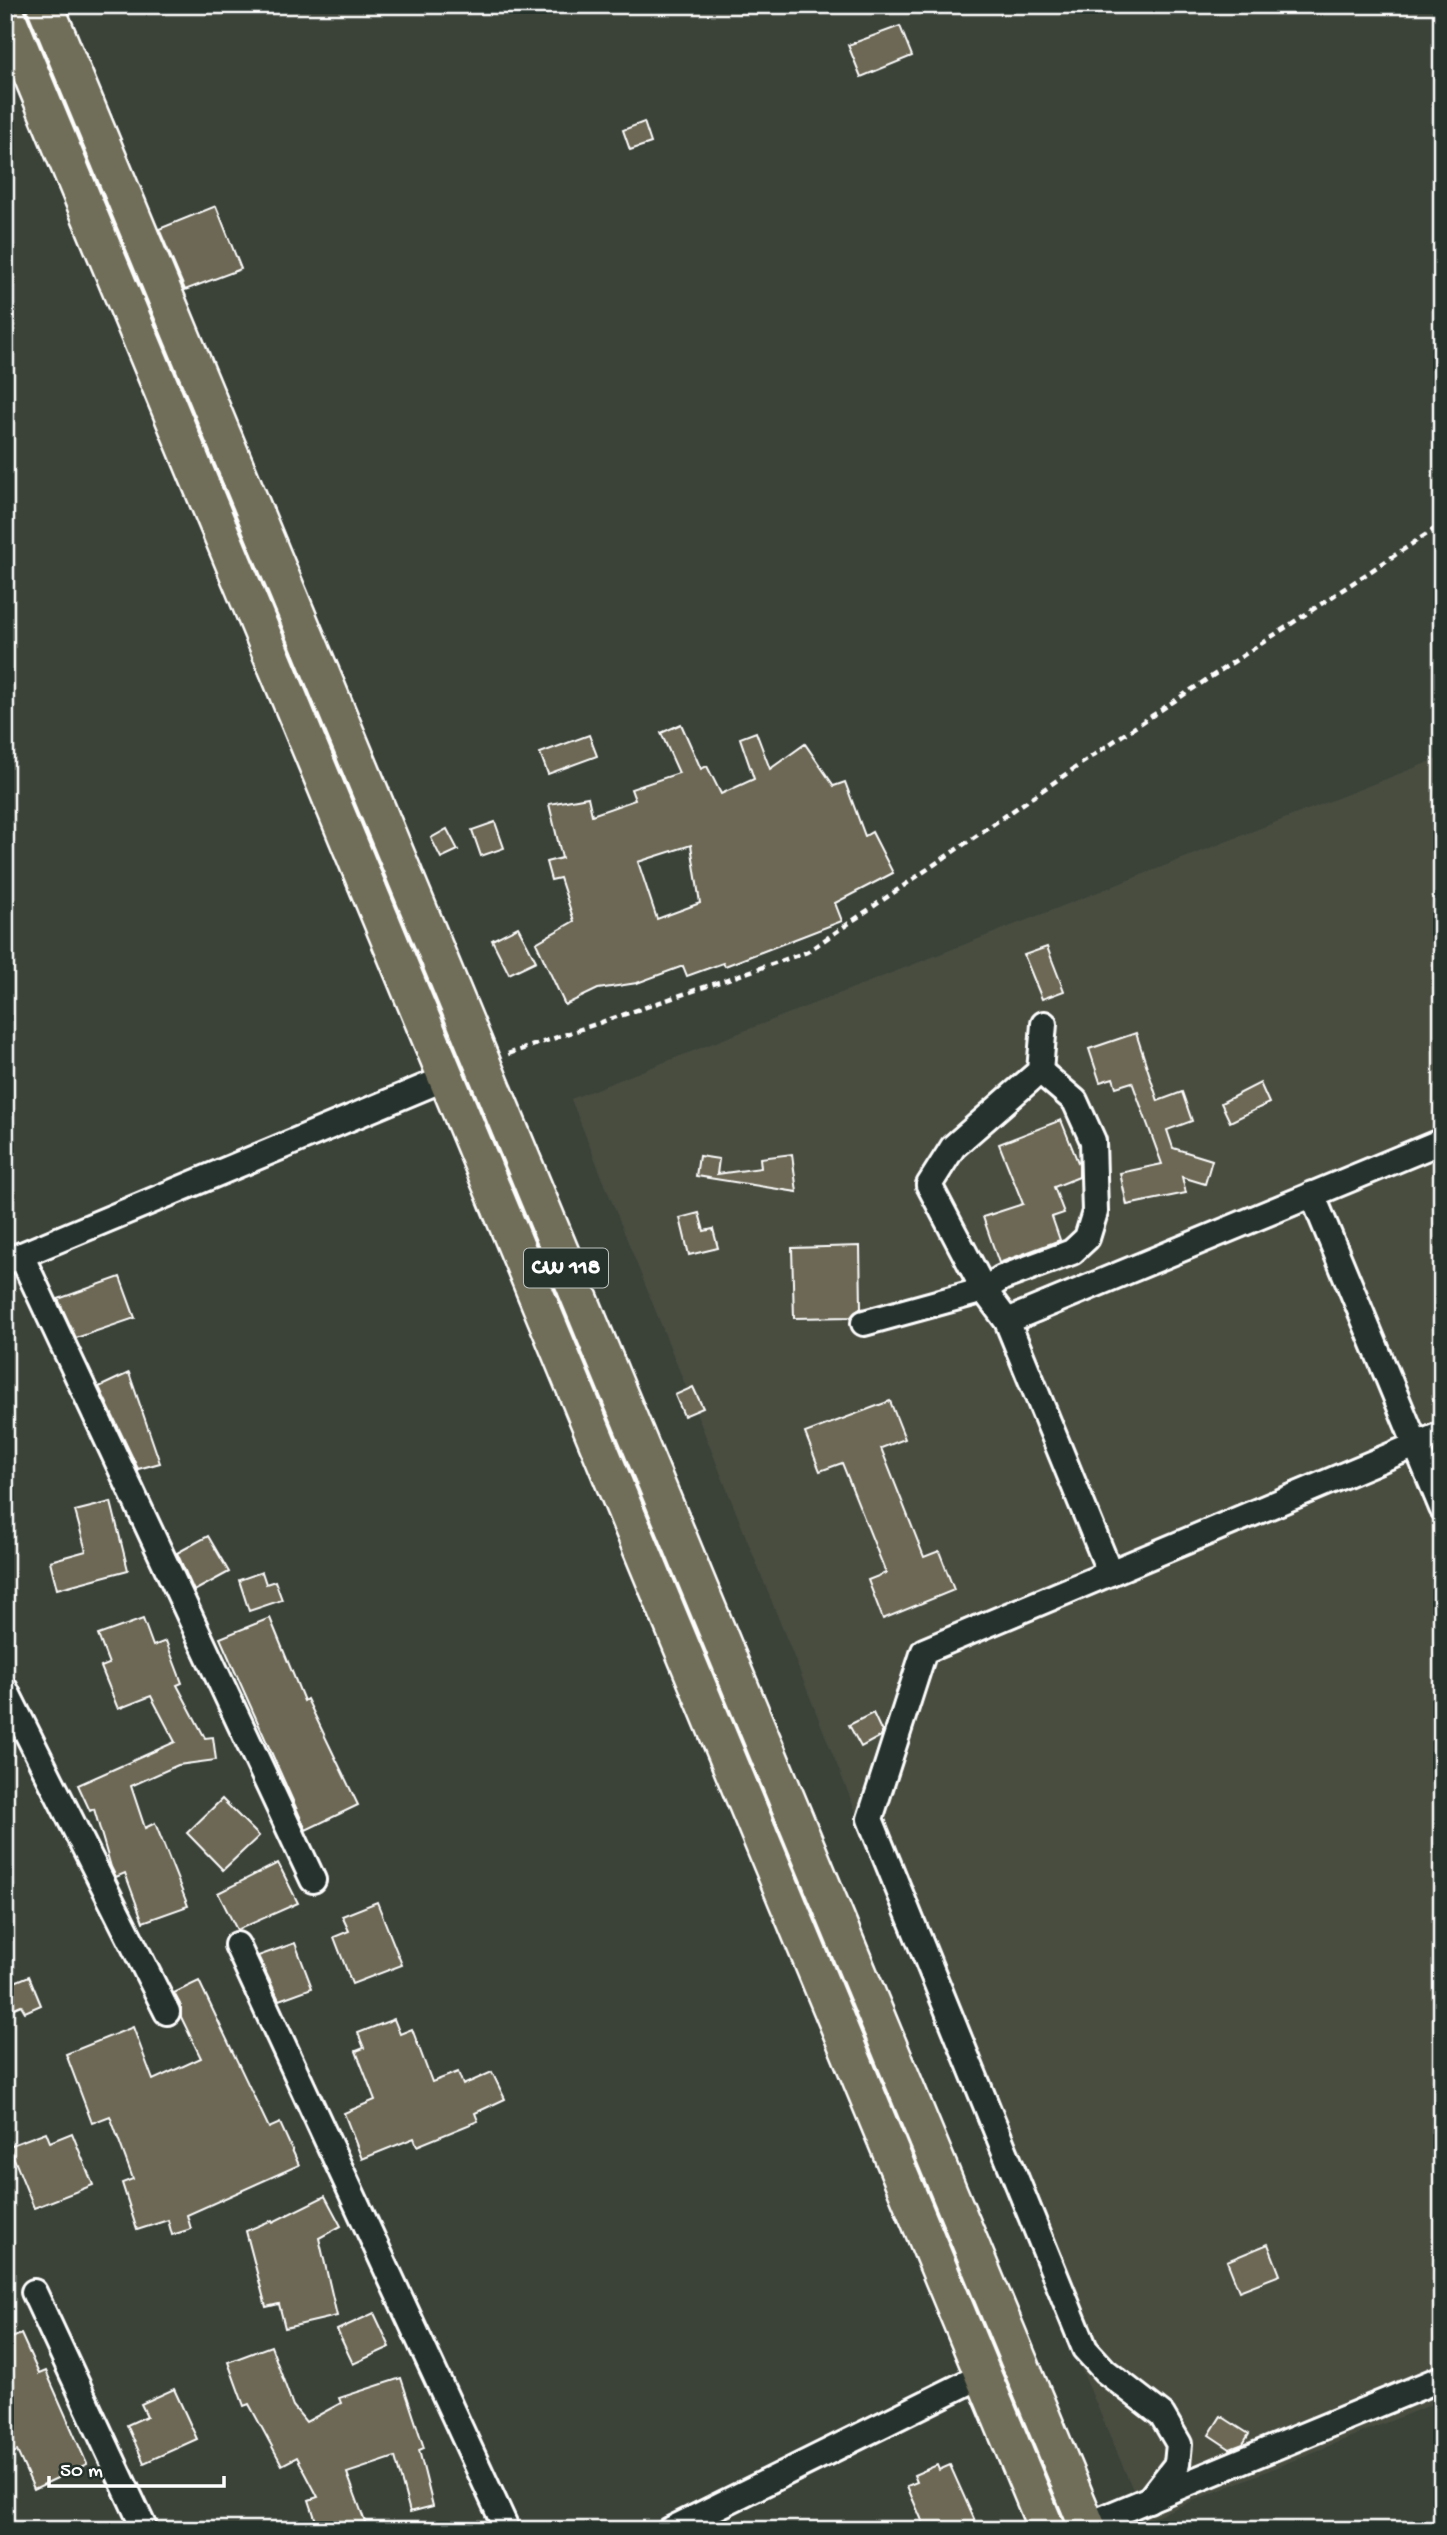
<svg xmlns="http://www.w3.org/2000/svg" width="1447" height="2535" font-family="'Gochi Hand',sans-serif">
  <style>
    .built { fill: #4a4e41 }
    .building { fill: #6c6754; stroke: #fff; stroke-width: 2; fill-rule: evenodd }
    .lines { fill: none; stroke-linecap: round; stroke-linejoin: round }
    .minor-casing { stroke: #fff; stroke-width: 30 }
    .highway-casing { stroke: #fff; stroke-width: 40 }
    .path { stroke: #fff; stroke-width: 4.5; stroke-dasharray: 7 5; stroke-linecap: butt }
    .minor { stroke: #26332d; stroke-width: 24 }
    .highway { stroke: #706e59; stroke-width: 35 }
    .labels { text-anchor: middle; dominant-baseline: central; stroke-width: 5; stroke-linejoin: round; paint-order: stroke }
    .shield { fill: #26332d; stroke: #bec2c0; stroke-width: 2 }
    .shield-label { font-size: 23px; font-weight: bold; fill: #fff }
  </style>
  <rect width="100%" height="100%" fill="#3b4339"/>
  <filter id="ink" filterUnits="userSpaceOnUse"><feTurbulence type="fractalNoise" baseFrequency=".0143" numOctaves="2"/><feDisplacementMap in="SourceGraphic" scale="14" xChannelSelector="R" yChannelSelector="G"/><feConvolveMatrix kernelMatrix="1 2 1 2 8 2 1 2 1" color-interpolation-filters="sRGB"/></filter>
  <g filter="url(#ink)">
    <polygon class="built" points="1442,757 1442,2400 1146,2520 1039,2270 571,1099"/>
    <g class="building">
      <polygon points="900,26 912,56 861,77 848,45"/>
      <polygon points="644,122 651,143 630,150 623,130"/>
      <polygon points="216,206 241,269 185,290 159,229"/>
      <path d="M681,724L701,769L707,766L721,794L754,779L740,738L756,732L770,769L805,744L834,786L845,782L865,836L872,832L893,873L835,903L842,921L725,966L723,963L687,976L683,966L637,983L598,989L565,1005L536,943L574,921L560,878L551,880L546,862L562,858L549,804L588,797L592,815L635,800L631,789L679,773L661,733ZM691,845L700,903L657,919L638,862Z"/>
      <polygon points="589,735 597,756 548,774 540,753"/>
      <polygon points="495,822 504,848 481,856 472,830"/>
      <polygon points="447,829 458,850 441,858 431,838"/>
      <polygon points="518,927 536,961 509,974 492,940"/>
      <polygon points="1047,947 1064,991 1042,999 1024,955"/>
      <polygon points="1136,1033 1158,1101 1182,1092 1192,1121 1167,1130 1173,1148 1212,1160 1205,1184 1182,1177 1186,1193 1127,1205 1120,1173 1162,1164 1132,1082 1116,1087 1113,1078 1100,1082 1089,1049"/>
      <polygon points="1260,1083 1269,1103 1230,1122 1221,1103"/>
      <polygon points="1061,1120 1079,1165 1079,1177 1054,1187 1064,1213 1052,1217 1060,1240 999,1263 983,1217 1023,1204 999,1144"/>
      <polygon points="792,1154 797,1192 696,1176 699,1156 719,1159 717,1174 761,1168 760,1158"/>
      <polygon points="699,1213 704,1231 713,1229 718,1248 689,1255 680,1218"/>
      <polygon points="860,1246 861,1308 851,1317 794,1318 792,1248"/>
      <polygon points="120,1277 135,1318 76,1338 58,1299"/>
      <polygon points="129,1373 160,1463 138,1469 99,1387"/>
      <polygon points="693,1387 703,1408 684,1416 675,1395"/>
      <polygon points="890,1401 905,1439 881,1448 924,1557 939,1551 954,1590 883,1619 868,1580 886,1573 842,1463 820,1471 805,1433"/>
      <polygon points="111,1502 128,1570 57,1589 50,1561 86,1551 75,1511"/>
      <polygon points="208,1536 229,1572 194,1591 177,1553"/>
      <polygon points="262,1572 266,1584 275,1581 282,1600 249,1611 239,1580"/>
      <polygon points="270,1618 304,1701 307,1699 358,1805 306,1830 220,1638"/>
      <polygon points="143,1619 153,1646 166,1641 182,1683 177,1685 205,1738 213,1737 216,1760 178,1765 131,1786 145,1828 155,1823 188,1906 143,1922 125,1873 116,1877 111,1867 94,1809 90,1811 78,1785 175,1742 151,1696 118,1709 101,1667 109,1664 98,1635"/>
      <polygon points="873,1713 882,1732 881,1736 861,1747 849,1725"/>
      <polygon points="222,1799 259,1836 223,1870 187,1833"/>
      <polygon points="278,1863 298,1903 237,1930 218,1893"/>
      <polygon points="377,1902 402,1965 352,1984 334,1937 349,1931 342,1916"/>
      <polygon points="295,1943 312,1988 279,2000 258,1956"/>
      <polygon points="29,1976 41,2005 25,2012 21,2005 5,2012 5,1986"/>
      <polygon points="199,1981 269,2128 280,2123 299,2165 187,2215 191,2229 172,2235 168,2220 137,2230 122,2183 133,2179 110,2116 92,2123 66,2054 133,2027 153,2080 201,2058 181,2017 181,2006 174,1993"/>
      <polygon points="394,2019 400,2034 412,2029 432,2082 458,2072 463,2085 492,2072 505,2099 475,2113 478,2121 417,2146 414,2138 362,2159 344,2113 375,2100 356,2051 364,2048 358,2033"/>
      <polygon points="46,2132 50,2142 72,2133 93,2185 34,2208 9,2146"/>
      <polygon points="325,2196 341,2226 319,2238 337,2316 285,2328 279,2304 266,2307 246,2231 272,2220 273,2222"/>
      <polygon points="1268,2244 1280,2275 1239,2291 1227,2261"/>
      <polygon points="374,2313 390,2347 353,2364 337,2330"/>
      <polygon points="21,2334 39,2374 46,2371 87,2464 34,2489 17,2451 5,2457 5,2341"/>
      <polygon points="271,2346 293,2406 306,2422 341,2403 339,2398 401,2378 424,2448 419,2450 433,2506 410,2512 395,2457 347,2473 368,2530 319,2530 309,2500 318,2497 297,2457 282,2465 249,2404 244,2406 228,2362"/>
      <polygon points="174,2389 197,2439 144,2463 127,2425 147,2416 141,2404"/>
      <polygon points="1221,2416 1249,2434 1243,2444 1230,2449 1209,2435"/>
      <polygon points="937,2465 939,2470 950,2465 979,2530 926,2530 907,2486 917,2482 914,2475"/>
    </g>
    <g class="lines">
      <defs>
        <g id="minor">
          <polyline points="1044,1024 1040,1071 953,1147 929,1185 984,1290 1007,1321 1110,1573"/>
          <polyline points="1312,1194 1442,1508"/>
          <polyline points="21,1255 313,1880"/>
          <polyline points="5,1262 446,1078"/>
          <polyline points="1007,1321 1442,1141"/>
          <polyline points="864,1323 984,1290 1002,1278 1072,1252 1087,1238 1095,1212 1093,1141 1075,1101 1040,1071"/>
          <polyline points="5,1689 167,2012"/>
          <polyline points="237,1945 507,2530"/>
          <polyline points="34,2292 145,2530"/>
          <polyline points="1149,2500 1177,2464 1179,2444 1162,2415 1105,2371 1085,2349 870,1819 924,1651 1442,1434"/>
          <polyline points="1087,2525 1442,2378"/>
          <polyline points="670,2530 985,2374"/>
        </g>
        <g id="highway">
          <polyline points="45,5 1089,2530"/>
          <polyline points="5,11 1047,2530"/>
        </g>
      </defs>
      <use href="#minor" class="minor-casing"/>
      <use href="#highway" class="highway-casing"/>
      <polyline class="path" points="508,1054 807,952 1123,735 1442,524"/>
      <use href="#minor" class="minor"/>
      <use href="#highway" class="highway"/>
    </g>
  </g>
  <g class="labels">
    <rect class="shield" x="524" y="1248.5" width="84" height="39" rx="5"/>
    <g class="shield-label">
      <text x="566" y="1268">CW 118</text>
    </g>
  </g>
  <rect width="1447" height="2535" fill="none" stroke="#26332d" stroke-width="28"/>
  <rect x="14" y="14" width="1419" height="2507" fill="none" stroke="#fff" stroke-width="2.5" filter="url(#ink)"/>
  <path d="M49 2476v10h175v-10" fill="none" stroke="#ffffff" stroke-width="3.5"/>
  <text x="60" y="2476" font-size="21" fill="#ffffff" stroke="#26332d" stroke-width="5" paint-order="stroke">50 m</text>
</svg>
